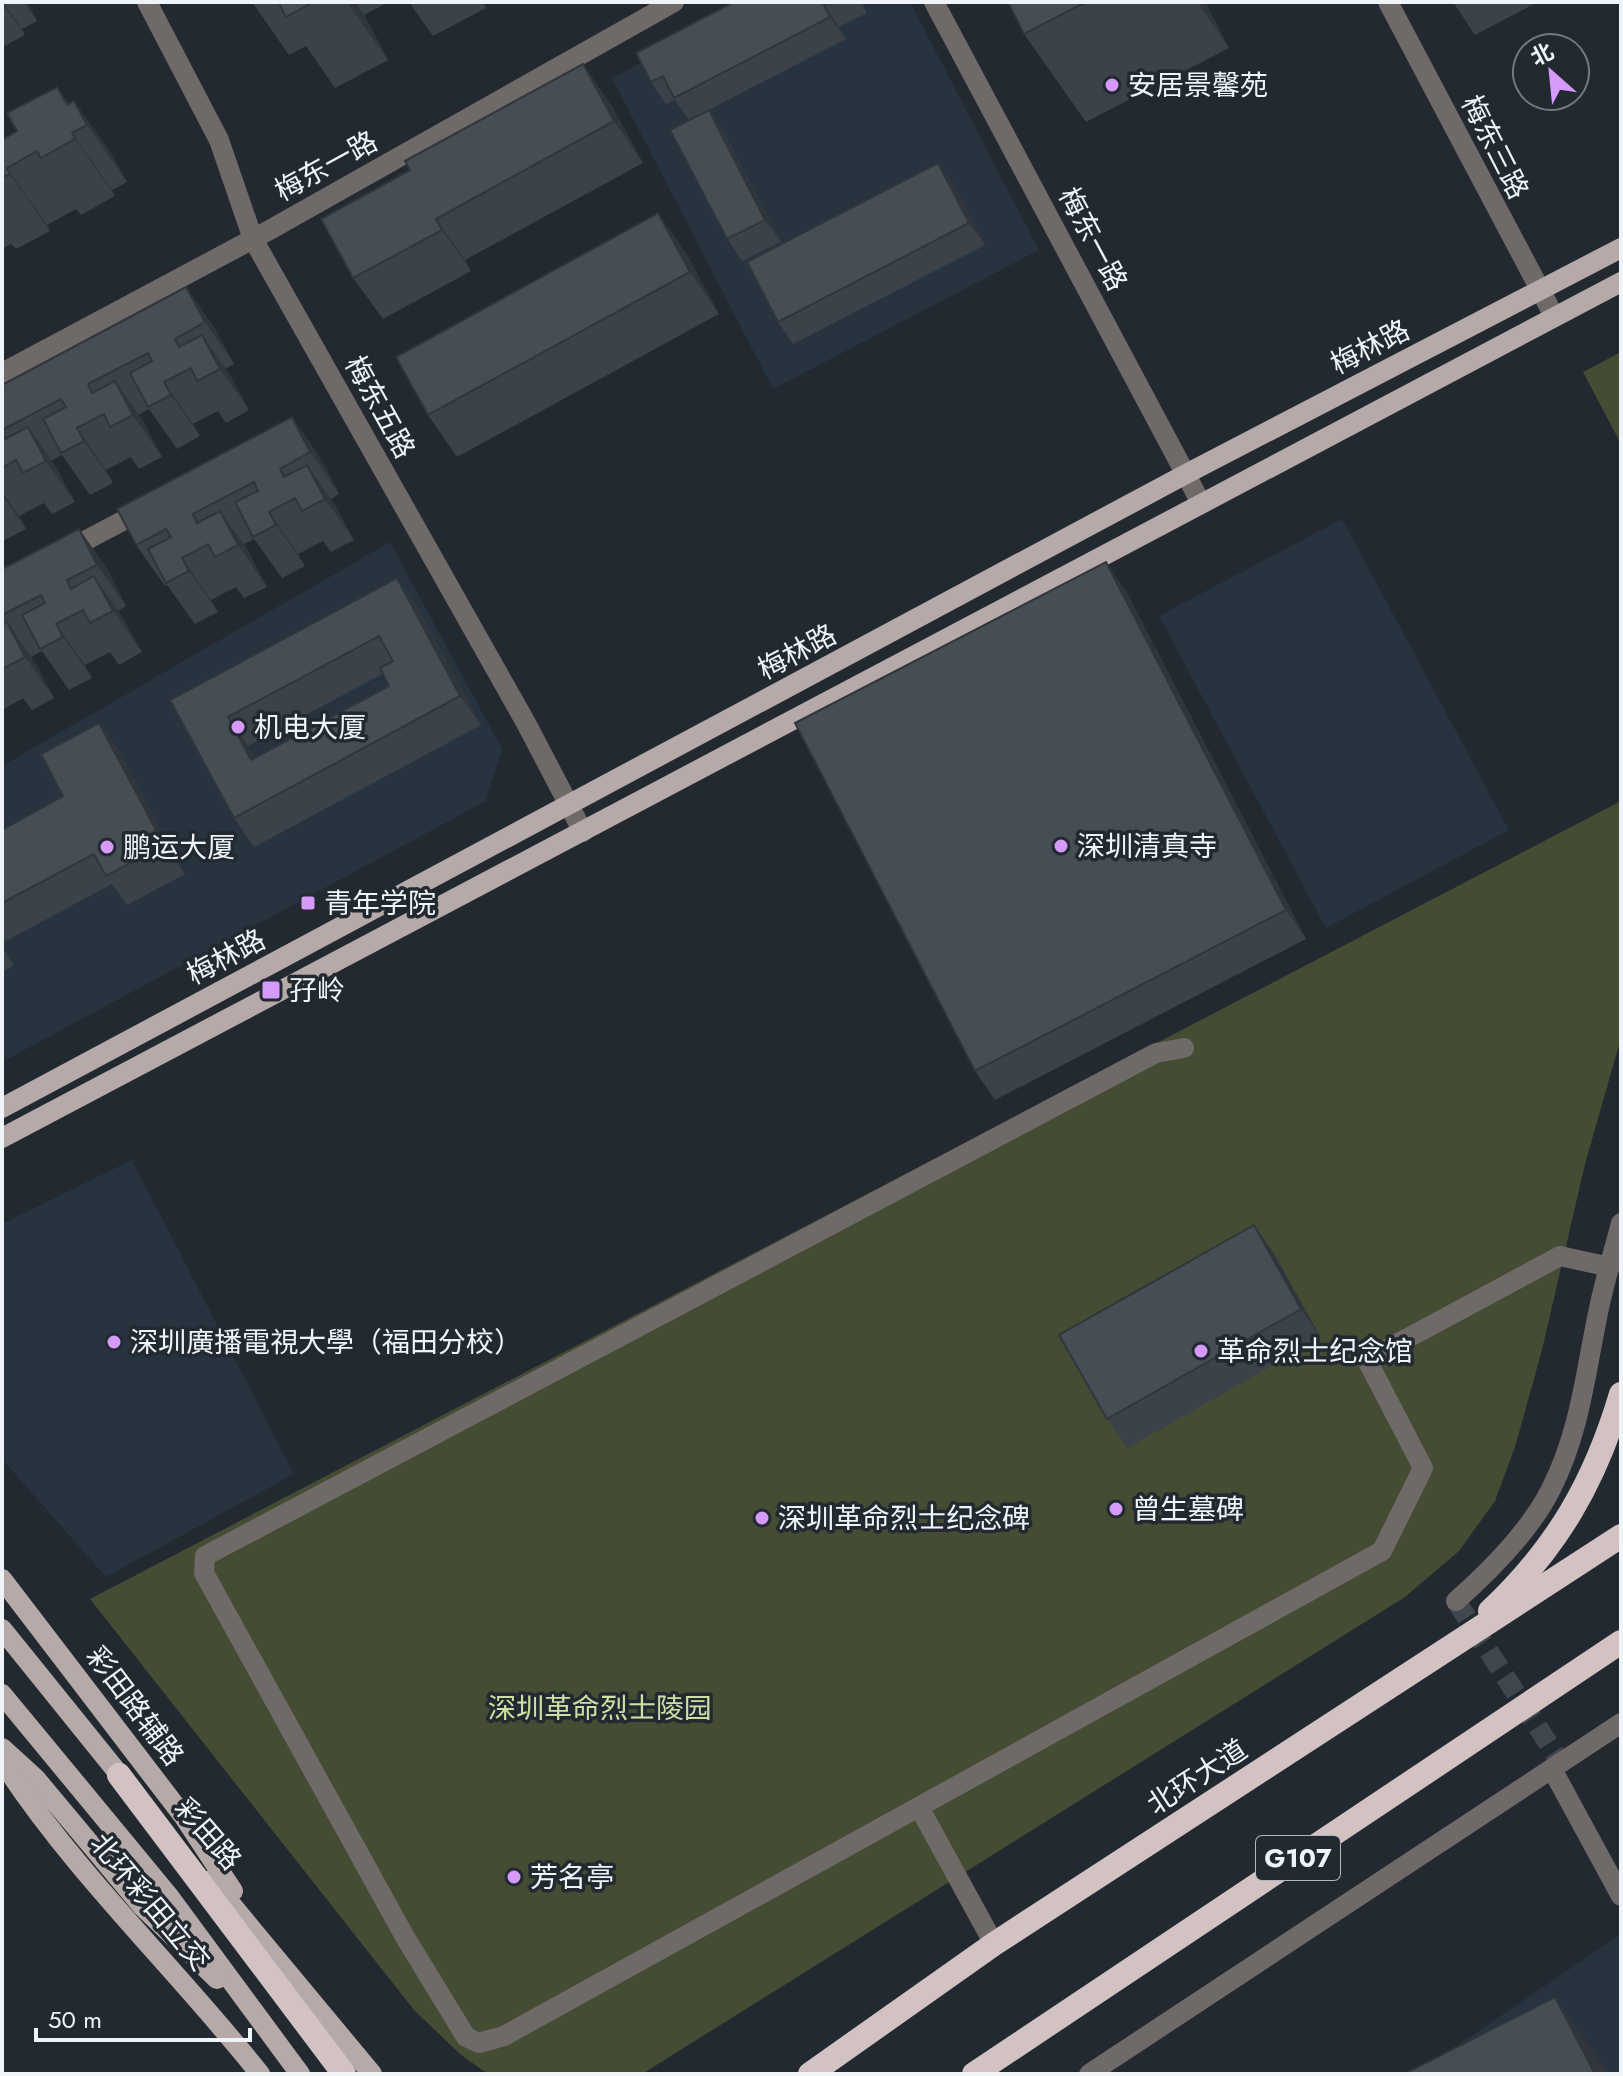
<svg xmlns="http://www.w3.org/2000/svg" width="1623" height="2076" font-family="Jost,'Noto Sans SC',sans-serif">
  <style>
    .built { fill: #27343f }
    .green { fill: #444d33 }
    .lines { fill: none; stroke-linecap: round; stroke-linejoin: round }
    .minor-tunnel { stroke: #41474e; stroke-width: 20; stroke-dasharray: 20 10; stroke-linecap: butt }
    .minor { stroke: #6f6968; stroke-width: 20 }
    .major { stroke: #b6aaa8; stroke-width: 20 }
    .highway { stroke: #d2c3c2; stroke-width: 24 }
    .wall { fill: #3b4249; fill-rule: evenodd }
    .shaded-wall { fill: #30363c }
    .building { fill: #454d55; stroke: #30363c; stroke-width: 2; fill-rule: evenodd }
    .poi-dot { fill: #d69bfa; stroke: #222930; stroke-width: 3 }
    .labels { text-anchor: middle; dominant-baseline: central; stroke-width: 7; stroke-linejoin: round; paint-order: stroke }
    .shield { fill: #222930; stroke: #b2b7bd; stroke-width: 2 }
    .shield-label { font-size: 26px; font-weight: bold; fill: #eff4f9 }
    .poi-label { font-size: 28px; fill: #eff4f9; stroke: #222930; text-anchor: start }
    .street-label { font-size: 28px; fill: #eff4f9; stroke: #222930 }
    .park-label { font-size: 28px; fill: #cbe0a3; stroke: #222930 }
  </style>
  <rect width="100%" height="100%" fill="#222930"/>
  <g class="built">
    <polygon points="758,2 910,2 1039,250 773,389 612,78"/>
    <polygon points="1342,519 1509,830 1326,928 1159,616"/>
    <polygon points="390,542 502,749 486,801 2,1062 2,766"/>
    <polygon points="132,1160 294,1474 106,1577 2,1459 2,1224"/>
    <polygon points="1621,1934 1621,2074 1415,2074"/>
  </g>
  <g class="green">
    <polygon points="1621,352 1621,444 1583,372"/>
    <polygon points="1621,801 1621,1038 1585,1164 1542,1350 1515,1447 1495,1501 1459,1551 1405,1597 642,2074 488,2074 461,2055 414,2010 90,1599"/>
  </g>
  <g class="lines">
    <polyline class="minor-tunnel" points="1456,1601 1561,1763"/>
    <g class="minor">
      <polyline points="147,2 219,140 253,239 526,723 583,832"/>
      <polyline points="934,2 1201,503"/>
      <polyline points="1388,2 1554,316"/>
      <polyline points="2,373 266,232 674,2"/>
      <polyline points="62,553 147,508"/>
      <polyline points="1184,1048 1156,1053 205,1556 204,1573 405,1937 466,2037 479,2043 504,2036 1382,1551 1423,1468 1367,1360 1560,1256 1610,1267"/>
      <path d="M1456,1601C1491,1570 1530,1531 1551,1489C1579,1434 1585,1377 1597,1318C1603,1286 1613,1254 1621,1223"/>
      <polyline points="1552,1769 1621,1896"/>
      <polyline points="919,1807 994,1944"/>
      <polyline points="1089,2074 1621,1723"/>
    </g>
    <g class="major">
      <polyline points="2,1108 1186,474 1621,248"/>
      <polyline points="2,1138 1621,282"/>
      <polyline points="2,1579 184,1817 233,1891"/>
      <polyline points="2,1629 127,1784"/>
      <polyline points="2,1694 168,1895 300,2074"/>
      <polyline points="2,1748 36,1779 142,1906 217,1979"/>
      <path d="M2,1761C76,1875 176,1968 260,2074"/>
      <polyline points="211,1880 372,2074"/>
    </g>
    <g class="highway">
      <path d="M1490,1611C1557,1548 1595,1482 1621,1394"/>
      <polyline points="119,1775 344,2074"/>
      <polyline points="810,2074 994,1944 1621,1536"/>
      <polyline points="974,2074 1621,1642"/>
    </g>
  </g>
  <g class="wall">
    <polygon points="2,2 27,2 37,21 22,29 25,35 2,47"/>
    <polygon points="252,2 389,2 364,15 388,60 335,88 306,46 289,55"/>
    <polygon points="409,2 483,2 486,8 433,36"/>
    <polygon points="734,2 861,2 867,13 839,27 846,39 693,118 709,110 724,132 781,242 742,261 727,239 689,120 675,100 666,104 651,82"/>
    <polygon points="1008,2 1205,2 1229,48 1086,122 1024,34"/>
    <polygon points="1453,2 1538,2 1475,35"/>
    <polygon points="57,87 69,104 74,101 114,158 127,182 112,190 115,196 81,215 76,209 47,225 50,231 16,249 11,244 2,249 2,136 4,139 17,131"/>
    <polygon points="612,106 643,163 465,260 471,271 383,319 353,278 321,219"/>
    <polygon points="954,185 985,245 793,344 778,322"/>
    <polygon points="658,213 687,255 719,314 457,457 428,415"/>
    <polygon points="186,287 215,329 234,364 225,369 249,410 226,423 218,411 193,424 200,436 177,449 149,409 138,415 162,457 139,469 131,457 106,470 113,483 90,495 62,455 51,461 75,502 52,514 44,503 19,516 26,529 3,541 2,385"/>
    <polygon points="292,417 321,459 339,494 331,499 354,540 331,552 323,541 298,554 305,566 282,578 254,539 244,544 267,587 244,598 236,587 211,600 218,612 195,624 167,585 165,586 136,545"/>
    <polygon points="79,529 108,570 126,606 118,611 142,652 119,665 110,652 85,665 92,678 69,690 42,651 31,657 54,698 32,710 23,698 2,710 2,569"/>
    <polygon points="1126,591 1306,939 995,1100 975,1071"/>
    <path d="M417,606L481,725L254,847L234,818L170,700ZM382,674L389,686L255,759L248,746Z"/>
    <polygon points="99,723 119,752 185,874 127,905 112,884 2,943 14,965 2,972 2,830 63,796"/>
    <polygon points="1254,1225 1274,1254 1321,1338 1127,1448 1107,1419"/>
  </g>
  <g class="shaded-wall">
    <polygon points="3,2 22,29 25,35 2,3"/>
    <polygon points="24,2 27,2 37,21"/>
    <polygon points="347,2 355,2 364,15 388,60"/>
    <polygon points="1197,2 1205,2 1229,48"/>
    <polygon points="824,5 839,27 846,39 830,17"/>
    <polygon points="583,64 612,106 643,163 614,121"/>
    <polygon points="74,101 114,158 127,182 87,125"/>
    <polygon points="709,110 724,132 781,242 765,220"/>
    <polygon points="72,133 112,190 115,196 75,139"/>
    <polygon points="938,163 954,185 985,245 969,223"/>
    <polygon points="7,168 47,225 50,231 10,174"/>
    <polygon points="658,213 687,255 719,314 690,272"/>
    <polygon points="436,219 465,260 471,271 442,230"/>
    <polygon points="186,287 215,329 234,364 205,322"/>
    <polygon points="202,335 231,376 249,410 220,369"/>
    <polygon points="115,381 144,422 162,457 133,415"/>
    <polygon points="164,382 193,424 200,436 171,395"/>
    <polygon points="292,417 321,459 339,494 310,452"/>
    <polygon points="28,427 57,468 75,502 46,461"/>
    <polygon points="77,428 106,470 113,483 84,441"/>
    <polygon points="307,465 336,506 354,540 325,499"/>
    <polygon points="2,491 19,516 26,529 2,495"/>
    <polygon points="220,511 249,552 267,587 238,545"/>
    <polygon points="269,512 298,554 305,566 276,525"/>
    <polygon points="79,529 108,570 126,606 97,565"/>
    <polygon points="182,558 211,600 218,612 189,571"/>
    <polygon points="1106,562 1126,591 1306,939 1286,910"/>
    <polygon points="94,576 123,618 142,652 113,611"/>
    <polygon points="397,578 417,606 481,725 460,696"/>
    <polygon points="7,622 36,664 54,698 25,657"/>
    <polygon points="56,624 85,665 92,678 63,637"/>
    <polygon points="228,717 248,746 271,789 251,760"/>
    <polygon points="99,723 119,752 185,874 164,845"/>
    <polygon points="2,943 14,965 2,948"/>
    <polygon points="1254,1225 1274,1254 1321,1338 1301,1309"/>
    <polygon points="1555,1997 1609,2074 1595,2074"/>
  </g>
  <g class="building">
    <polygon points="278,2 313,2 286,17"/>
    <polygon points="734,2 830,2 824,5 830,17 674,98 663,76 651,82 636,53"/>
    <polygon points="1008,2 1086,2 1024,34"/>
    <polygon points="583,64 614,121 436,219 442,230 353,278 321,219 410,170 405,161"/>
    <polygon points="57,87 67,105 74,101 87,125 72,133 75,139 41,158 37,151 7,168 10,174 2,178 2,140 17,131 7,113"/>
    <polygon points="709,110 765,220 727,239 670,130"/>
    <polygon points="938,163 969,223 778,322 747,262"/>
    <polygon points="658,213 690,272 428,415 396,357"/>
    <polygon points="186,287 205,322 175,339 179,347 202,335 220,369 197,381 191,368 164,382 171,395 148,407 130,373 152,361 148,353 88,384 92,393 115,381 133,415 110,427 104,414 77,428 84,441 61,453 43,419 66,407 61,399 2,430 2,385"/>
    <polygon points="292,417 310,452 280,469 284,477 307,465 325,499 302,511 295,498 269,512 276,525 253,537 235,502 258,491 254,482 193,514 197,523 220,511 238,545 215,557 208,544 182,558 189,571 166,583 148,549 171,537 166,529 136,545 117,509"/>
    <polygon points="28,427 46,461 23,473 16,460 2,468 2,434 5,439"/>
    <polygon points="79,529 97,565 67,580 71,589 94,576 113,611 90,623 83,610 56,624 63,637 40,649 22,615 45,603 41,595 2,615 2,569"/>
    <polygon points="1106,562 1286,910 975,1071 795,723"/>
    <path d="M397,578L460,696L234,818L170,700ZM379,636L393,661L380,668L389,686L251,760L228,717Z"/>
    <polygon points="7,622 25,657 3,669 2,625"/>
    <polygon points="99,723 164,845 106,876 94,854 2,903 2,830 63,796 41,754"/>
    <polygon points="1254,1225 1301,1309 1107,1419 1059,1335"/>
    <polygon points="1555,1997 1595,2074 1404,2074"/>
  </g>
  <g class="poi-dot">
    <circle cx="1112" cy="85" r="8"/>
    <circle cx="238" cy="727" r="8"/>
    <circle cx="1061" cy="846" r="8"/>
    <circle cx="107" cy="847" r="8"/>
    <rect x="300" y="895" width="16" height="16" rx="4"/>
    <rect x="261" y="980" width="20" height="20" rx="4"/>
    <circle cx="114" cy="1342" r="8"/>
    <circle cx="1201" cy="1351" r="8"/>
    <circle cx="1116" cy="1509" r="8"/>
    <circle cx="762" cy="1518" r="8"/>
    <circle cx="514" cy="1877" r="8"/>
  </g>
  <g class="labels">
    <rect class="shield" x="1256" y="1836" width="84" height="44" rx="6"/>
    <g class="shield-label">
      <text x="1298" y="1858">G107</text>
    </g>
    <g class="poi-label">
      <text x="1128" y="85">安居景馨苑</text>
      <text x="254" y="727">机电大厦</text>
      <text x="1077" y="846">深圳清真寺</text>
      <text x="123" y="847">鹏运大厦</text>
      <text x="324" y="903">青年学院</text>
      <text x="289" y="990">孖岭</text>
      <text x="130" y="1342">深圳廣播電視大學（福田分校）</text>
      <text x="1217" y="1351">革命烈士纪念馆</text>
      <text x="1132" y="1509">曾生墓碑</text>
      <text x="778" y="1518">深圳革命烈士纪念碑</text>
      <text x="530" y="1877">芳名亭</text>
    </g>
    <g class="street-label">
      <text transform="translate(1495 147) rotate(63)">梅东三路</text>
      <text transform="translate(326 166) rotate(-29)">梅东一路</text>
      <text transform="translate(1093 239) rotate(62)">梅东一路</text>
      <text transform="translate(1370 347) rotate(-27)">梅林路</text>
      <text transform="translate(380 407) rotate(61)">梅东五路</text>
      <text transform="translate(797 652) rotate(-28)">梅林路</text>
      <text transform="translate(226 957) rotate(-28)">梅林路</text>
      <text transform="translate(135 1706) rotate(53)">彩田路辅路</text>
      <text transform="translate(1197 1777) rotate(-33)">北环大道</text>
      <text transform="translate(208 1834) rotate(49)">彩田路</text>
      <text transform="translate(150 1902) rotate(50)">北环彩田立交</text>
    </g>
    <g class="park-label">
      <text x="600" y="1708">深圳革命烈士陵园</text>
    </g>
  </g>
  <rect width="1623" height="2076" fill="none" stroke="#eff4f9" stroke-width="8"/>
  <g transform="translate(1551 72) rotate(333)"><circle r="38" fill="#222930" stroke="#747a80" stroke-width="2"/>
  <path d="M0-6L14 30L0 20L-14 30Z" fill="#d69bfa"/>
  <text y="-12" font-size="22" font-weight="bold" text-anchor="middle" fill="#eff4f9">北</text>
  </g>
  <path d="M36 2028v12h214v-12" fill="none" stroke="#eff4f9" stroke-width="4"/>
  <text x="48" y="2028" font-size="24" fill="#eff4f9" stroke="#222930" stroke-width="6" paint-order="stroke">50 m</text>
</svg>
